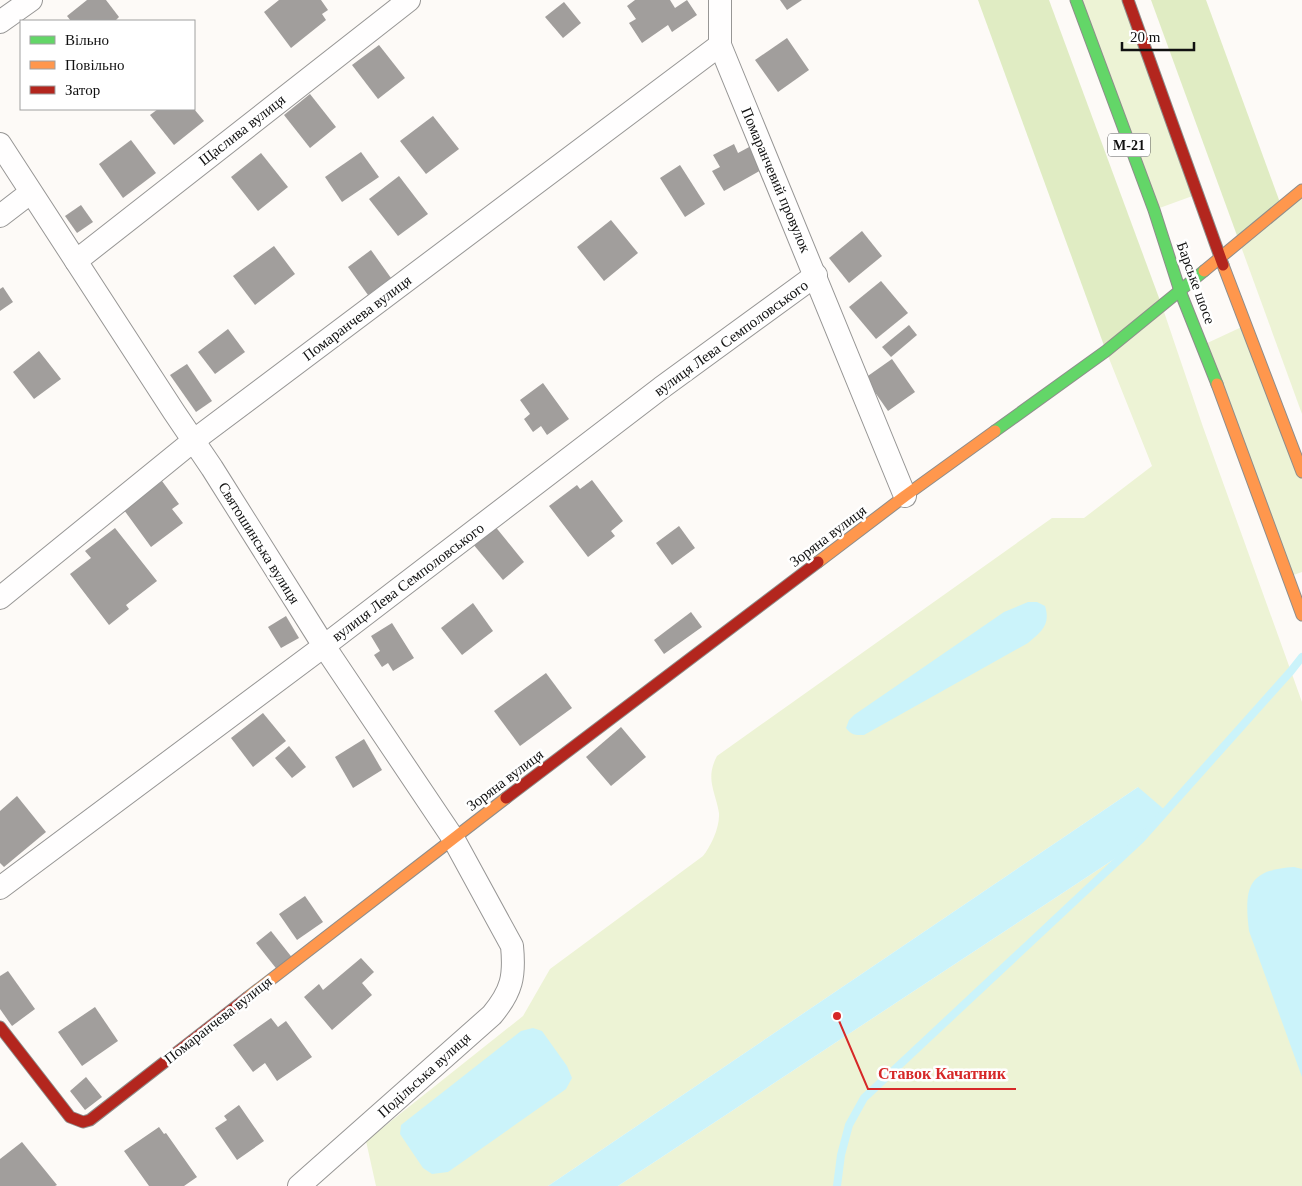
<svg xmlns="http://www.w3.org/2000/svg" width="1302" height="1186" font-family="'Times New Roman',serif">
  <style>
    .green { fill: #edf3d5 }
    .forest { fill: #e0ecc3 }
    .water { fill: #cbf3fa }
    .lines { fill: none; stroke-linecap: round; stroke-linejoin: round }
    .stream { stroke: #cbf3fa; stroke-width: 8 }
    .building { fill: #a19e9c }
    .street-casing { stroke: #979695; stroke-width: 24 }
    .fast-casing { stroke: #8e8d8b; stroke-width: 13 }
    .slow-casing { stroke: #8e8d8b; stroke-width: 13 }
    .jam-casing { stroke: #8e8d8b; stroke-width: 13 }
    .street { stroke: #fffefe; stroke-width: 22 }
    .fast { stroke: #63d668; stroke-width: 11 }
    .slow { stroke: #ff974d; stroke-width: 11 }
    .jam { stroke: #b3261e; stroke-width: 11 }
    .labels { text-anchor: middle; dominant-baseline: central; stroke-width: 5; stroke-linejoin: round; paint-order: stroke }
    .shield { fill: #fff; stroke: #585858; stroke-width: 1 }
    .shield-label { font-size: 14px; font-weight: bold; fill: #111 }
    .street-label { font-size: 15px; fill: #111; stroke: #fff }
    .leader { fill: none; stroke: #d62828; stroke-width: 2 }
    .callout-dot { fill: #d62828; stroke: #fff; stroke-width: 2 }
    .callout-label { font-size: 16px; text-anchor: middle; font-weight: bold; fill: #d62828; stroke: #fff; stroke-width: 5; stroke-linejoin: round; paint-order: stroke }
  </style>
  <rect width="100%" height="100%" fill="#fdfaf7"/>
  <g class="green">
    <polygon points="1076,0 1128,0 1198,194 1154,210"/>
    <polygon points="1302,190 1302,414 1239,241"/>
    <path d="M1162,306L1203,427L1302,702V1186H618L1134,846L1138,787L548,1186H376L366,1141L523,1016L550,969L703,856C711,846 720,827 719,813C715,790 705,779 717,756L1052,518H1084L1152,466L1106,351Z"/>
    <polygon points="1246,325 1302,472 1302,572 1288,577 1203,345"/>
  </g>
  <g class="forest">
    <polygon points="978,0 1049,0 1162,306 1106,351"/>
    <polygon points="1151,0 1206,0 1282,208 1239,241"/>
  </g>
  <g class="water">
    <path d="M1028,602H1037L1045,606C1051,625 1041,632 1028,643L864,735C855,735 851,735 846,728L849,720L854,715L1004,612Z"/>
    <polygon points="1138,787 1166,811 1134,846 618,1186 548,1186"/>
    <path d="M1294,867L1302,869V1077L1249,931C1244,888 1247,870 1294,867Z"/>
    <polygon points="533,1028 542,1031 567,1066 572,1078 566,1089 448,1172 432,1174 423,1168 400,1134 401,1125 521,1031"/>
  </g>
  <g class="lines">
    <polyline class="stream" points="837,1186 841,1155 849,1125 864,1098 1141,839 1291,671 1302,657"/>
  </g>
  <g class="building">
    <polygon points="87,0 106,0 119,17 115,21 71,21 67,16"/>
    <polygon points="279,0 321,0 328,10 322,14 326,20 291,48 264,12"/>
    <polygon points="635,0 670,0 675,8 687,0 697,15 672,32 668,25 642,43 629,23 636,19 627,6"/>
    <polygon points="780,0 802,0 787,10"/>
    <polygon points="564,2 581,23 563,38 545,17"/>
    <polygon points="787,38 809,70 778,92 755,60"/>
    <polygon points="379,45 405,78 378,99 352,65"/>
    <polygon points="310,94 336,127 310,148 284,115"/>
    <polygon points="158,109 194,109 204,121 174,145 150,115"/>
    <polygon points="433,116 459,149 426,174 400,141"/>
    <polygon points="131,140 156,173 123,198 99,164"/>
    <polygon points="734,144 738,153 751,146 763,169 724,191 712,171 720,167 713,155"/>
    <polygon points="361,152 379,177 342,202 325,177"/>
    <polygon points="261,153 288,187 258,211 231,177"/>
    <polygon points="680,165 705,204 685,217 660,178"/>
    <polygon points="399,176 428,214 398,236 369,199"/>
    <polygon points="81,205 93,222 77,233 65,216"/>
    <polygon points="611,220 638,253 604,281 577,247"/>
    <polygon points="862,231 882,256 849,283 829,258"/>
    <polygon points="274,246 295,274 255,305 233,276"/>
    <polygon points="371,250 391,278 368,295 348,267"/>
    <polygon points="881,281 908,313 876,339 849,307"/>
    <polygon points="3,287 13,302 0,311 0,289"/>
    <polygon points="909,325 917,335 891,357 882,347"/>
    <polygon points="228,329 245,352 215,374 198,352"/>
    <polygon points="39,351 61,379 34,399 13,372"/>
    <polygon points="892,359 915,392 888,411 865,378"/>
    <polygon points="187,364 212,401 196,412 170,375"/>
    <polygon points="543,383 569,419 547,435 541,426 533,432 524,419 530,414 520,400"/>
    <polygon points="592,480 623,521 611,531 615,536 588,557 549,506 577,485 580,489"/>
    <polygon points="162,481 179,504 172,509 183,523 151,547 124,510"/>
    <polygon points="490,520 524,562 503,580 468,538"/>
    <polygon points="679,526 695,548 672,565 656,543"/>
    <polygon points="115,528 157,581 126,605 129,609 109,625 70,574 91,558 85,551"/>
    <polygon points="473,603 493,631 462,655 441,628"/>
    <polygon points="691,612 702,627 664,654 654,640"/>
    <polygon points="286,616 299,638 281,648 268,627"/>
    <polygon points="392,623 414,658 393,671 388,663 382,667 374,655 380,651 371,636"/>
    <polygon points="546,673 572,708 520,746 494,711"/>
    <polygon points="263,713 286,741 253,767 231,738"/>
    <polygon points="621,727 646,757 611,786 586,757"/>
    <polygon points="364,739 382,770 353,788 335,757"/>
    <polygon points="289,746 306,767 292,778 275,758"/>
    <polygon points="17,796 46,832 4,867 0,863 0,811"/>
    <polygon points="305,896 323,922 297,940 279,914"/>
    <polygon points="271,931 294,960 279,972 256,943"/>
    <polygon points="361,958 374,972 362,983 372,995 332,1030 304,997 319,984 323,990"/>
    <polygon points="8,971 35,1009 12,1026 0,1009 0,976"/>
    <polygon points="95,1007 118,1041 82,1066 58,1032"/>
    <polygon points="271,1018 278,1027 286,1021 312,1057 277,1081 265,1063 253,1072 233,1045"/>
    <polygon points="86,1077 102,1097 85,1110 70,1091"/>
    <polygon points="239,1105 264,1141 237,1160 215,1128 227,1120 224,1116"/>
    <polygon points="159,1127 164,1134 166,1133 197,1177 184,1186 149,1186 124,1151"/>
    <polygon points="22,1142 57,1185 55,1186 0,1186 0,1159"/>
  </g>
  <g class="lines">
    <defs>
      <g id="street">
        <polyline points="720,0 720,45 905,496"/>
        <polyline points="0,22 31,0"/>
        <path d="M0,144L174,412L212,468L324,646L453,838L512,946C515,976 512,991 492,1015L299,1186"/>
        <polyline points="0,216 30,193"/>
        <polyline points="76,261 409,0"/>
        <polyline points="0,598 193,441 720,45"/>
        <polyline points="0,888 324,646 661,388 816,275"/>
      </g>
      <g id="fast">
        <polyline points="1076,0 1154,210 1180,291 1217,384"/>
        <polyline points="995,431 1106,351 1204,271"/>
      </g>
      <g id="slow">
        <polyline points="1223,265 1302,472"/>
        <polyline points="1204,271 1302,190"/>
        <polyline points="1217,384 1302,615"/>
        <polyline points="818,562 905,496 995,431"/>
        <polyline points="247,998 506,798"/>
      </g>
      <g id="jam">
        <polyline points="1128,0 1223,265"/>
        <polyline points="506,798 818,562"/>
        <polyline points="0,1027 70,1117 83,1122 90,1120 247,998"/>
      </g>
    </defs>
    <use href="#street" class="street-casing"/>
    <use href="#fast" class="fast-casing"/>
    <use href="#slow" class="slow-casing"/>
    <use href="#jam" class="jam-casing"/>
    <use href="#street" class="street"/>
    <use href="#fast" class="fast"/>
    <use href="#slow" class="slow"/>
    <use href="#jam" class="jam"/>
  </g>
  <g class="labels">
    <rect class="shield" x="1108" y="133.5" width="42" height="23" rx="4"/>
    <g class="shield-label">
      <text x="1129" y="145">М-21</text>
    </g>
    <g class="street-label">
      <text transform="translate(242 130) rotate(-38)">Щаслива вулиця</text>
      <text transform="translate(776 180) rotate(67)">Помаранчевий провулок</text>
      <text transform="translate(1196 283) rotate(70)">Барське шосе</text>
      <text transform="translate(357 318) rotate(-37)">Помаранчева вулиця</text>
      <text transform="translate(731 338) rotate(-36)">вулиця Лева Семполовського</text>
      <text transform="translate(828 536) rotate(-37)">Зоряна вулиця</text>
      <text transform="translate(259 543) rotate(58)">Святошинська вулиця</text>
      <text transform="translate(408 582) rotate(-37)">вулиця Лева Семполовського</text>
      <text transform="translate(505 780) rotate(-37)">Зоряна вулиця</text>
      <text transform="translate(218 1020) rotate(-38)">Помаранчева вулиця</text>
      <text transform="translate(424 1075) rotate(-42)">Подільська вулиця</text>
    </g>
  </g>
  <path class="leader" d="M837 1016L868 1089H1016"/>
  <circle class="callout-dot" cx="837" cy="1016" r="5"/>
  <g class="callout-label">
    <text x="942" y="1079">Ставок Качатник</text>
  </g>
  <rect x="20" y="20" width="175" height="90" fill="#ffffff" stroke="#a0a0a0"/>
  <rect x="30" y="36" width="25" height="8" fill="#63d668" stroke="#a0a0a0"/>
  <text x="65" y="45" font-size="15" fill="#111111">Вільно</text>
  <rect x="30" y="61" width="25" height="8" fill="#ff974d" stroke="#a0a0a0"/>
  <text x="65" y="70" font-size="15" fill="#111111">Повільно</text>
  <rect x="30" y="86" width="25" height="8" fill="#b3261e" stroke="#a0a0a0"/>
  <text x="65" y="95" font-size="15" fill="#111111">Затор</text>
  <path d="M1122 42v8h72v-8" fill="none" stroke="#111111" stroke-width="2.5"/>
  <text x="1130" y="42" font-size="15" fill="#111111" stroke="#ffffff" stroke-width="4" paint-order="stroke">20 m</text>
</svg>
